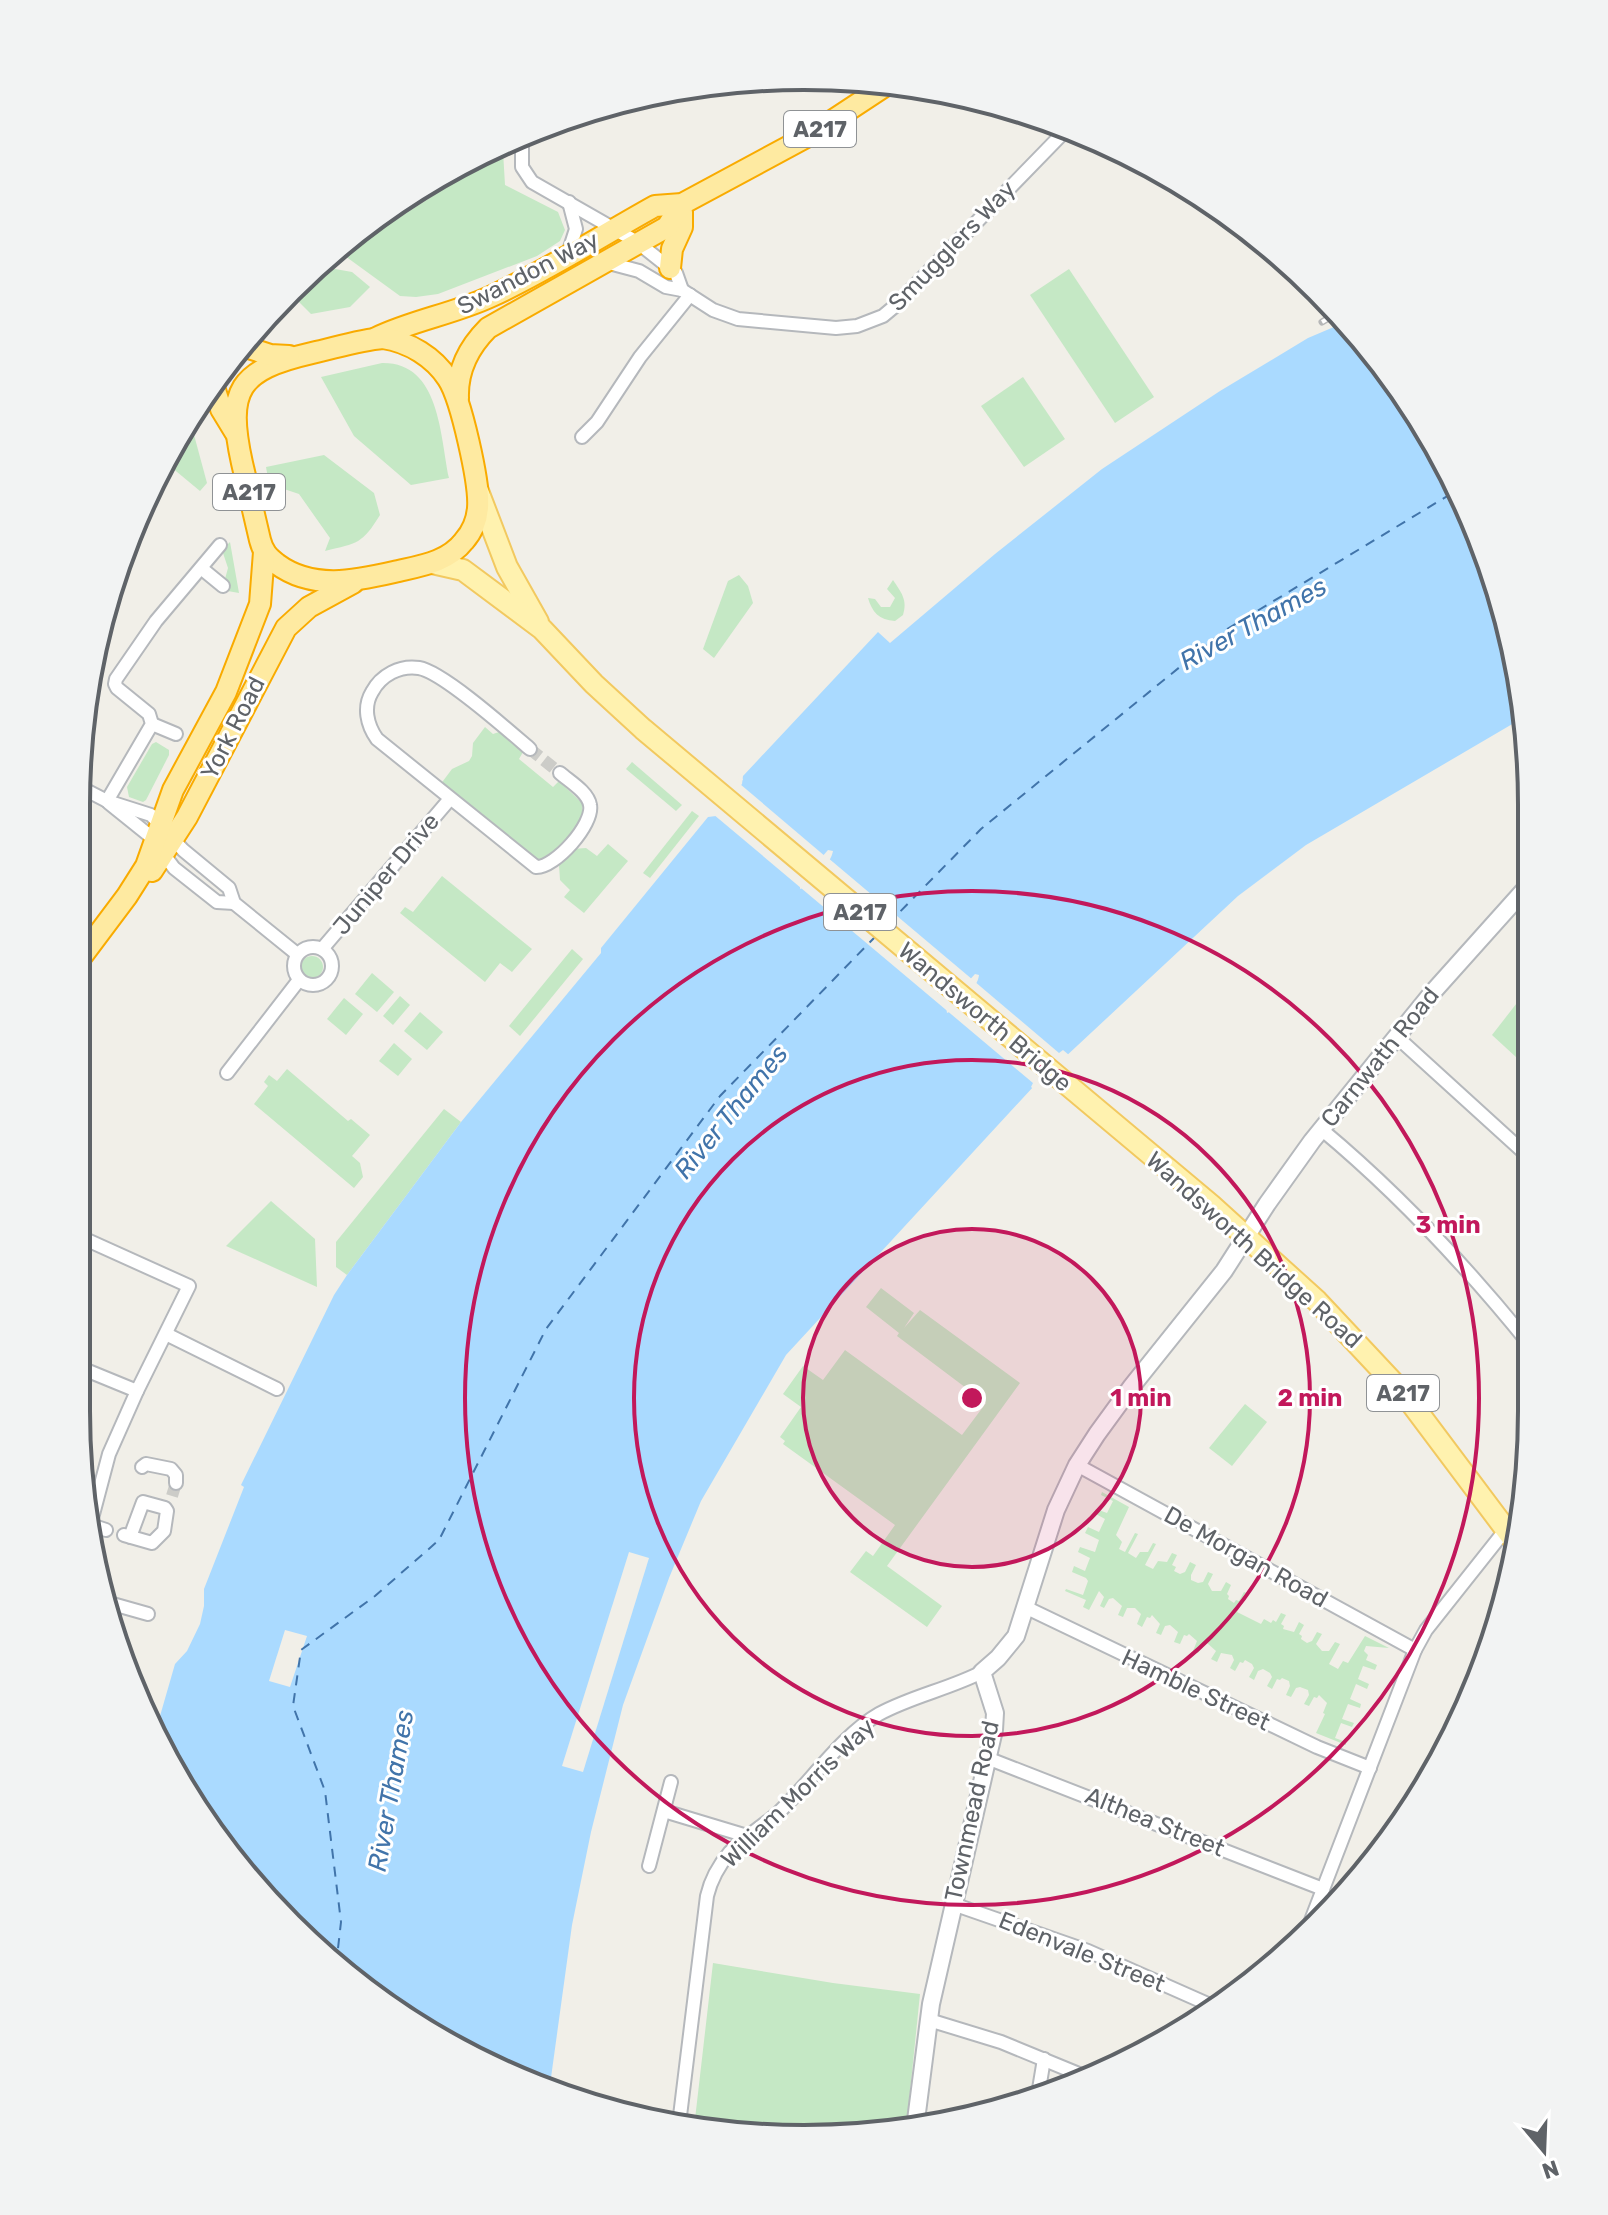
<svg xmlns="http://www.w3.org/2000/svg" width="1608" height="2215" font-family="Rubik,sans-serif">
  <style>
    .green { fill: #c5e8c5 }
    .water { fill: #aadaff; fill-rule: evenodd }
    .pier { fill: #f1efe8 }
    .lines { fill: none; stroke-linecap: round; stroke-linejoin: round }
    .ferry { stroke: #4174aa; stroke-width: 2; stroke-dasharray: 10 8; stroke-linecap: butt }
    .minor-tunnel { stroke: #ccccc8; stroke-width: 12; stroke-dasharray: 12 6; stroke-linecap: butt }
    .minor-casing { stroke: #b5b8bc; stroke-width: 16 }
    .tertiary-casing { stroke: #b5b8bc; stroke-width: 20 }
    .primary-casing { stroke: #f2c960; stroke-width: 24 }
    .trunk-casing { stroke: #f9ab00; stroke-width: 24 }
    .minor { stroke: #fff; stroke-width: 12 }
    .tertiary { stroke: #fff; stroke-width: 16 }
    .primary { stroke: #fff2af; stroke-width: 20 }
    .trunk { stroke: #feeaa1; stroke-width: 20 }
    .rail-casing { stroke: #b6b7b8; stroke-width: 7 }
    .rail { stroke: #fff; stroke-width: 4; stroke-dasharray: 12; stroke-linecap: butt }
    .ring { fill: none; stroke: #c2185b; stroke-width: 4 }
    .labels { text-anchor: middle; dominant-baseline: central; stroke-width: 6; stroke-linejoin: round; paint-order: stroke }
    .shield { fill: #fff; stroke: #8f9295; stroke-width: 2 }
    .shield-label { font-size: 22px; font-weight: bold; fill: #5f6368 }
    .street-label { font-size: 24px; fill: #5f6368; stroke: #fff }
    .water-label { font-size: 26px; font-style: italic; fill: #4174aa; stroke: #fff }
    .rim { fill: none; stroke: #5f6368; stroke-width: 4 }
    .centre { fill: #c2185b; stroke: #fff; stroke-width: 4 }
    .ring-label { font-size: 24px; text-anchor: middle; font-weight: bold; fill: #c2185b; stroke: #fff; stroke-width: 6; stroke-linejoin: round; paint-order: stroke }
  </style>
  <rect width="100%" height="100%" fill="#f1efe8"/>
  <g class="green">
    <polygon points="503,151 505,185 558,212 565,230 560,241 537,256 438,294 416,297 400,296 345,256 347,251"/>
    <polygon points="324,267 352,272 370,287 350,307 311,314 292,295 303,282"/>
    <polygon points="1069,269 1154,397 1115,423 1030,295"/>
    <path d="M382,363C440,362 440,435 449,478L411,485L354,436L321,377Z"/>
    <polygon points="1023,377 1065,439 1024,467 981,406"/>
    <polygon points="190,420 207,483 200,491 165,462 174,440"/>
    <path d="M324,455L374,493L380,515C362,544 358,543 325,551L330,538L299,494L269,484L266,467Z"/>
    <polygon points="230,542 239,593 222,590 228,568 222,550"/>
    <polygon points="739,575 748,586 753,603 714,658 703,649 728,581"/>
    <path d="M893,580C901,592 908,600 903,615L895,621C879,620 872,612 868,598L875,599L881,607H890L895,598L887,589Z"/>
    <polygon points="485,727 493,734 499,732 523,752 519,759 553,787 559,781 582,803 583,817 553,857 538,861 440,785 452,769 469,761 472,756 473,743"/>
    <polygon points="156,742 169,750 169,755 146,800 143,802 129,797 127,787 152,744"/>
    <polygon points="632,762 682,805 676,811 626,769"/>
    <polygon points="692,811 699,816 650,878 643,873"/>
    <polygon points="608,844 628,861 584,913 564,897 570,890 560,880 559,865 572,849 586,848 597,856"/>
    <polygon points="442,876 532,949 512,972 500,963 485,982 400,913 405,907 413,912"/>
    <polygon points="572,949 583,959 520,1036 509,1026"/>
    <circle cx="312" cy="967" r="11"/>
    <polygon points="372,973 394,992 377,1012 355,994"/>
    <polygon points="1527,990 1528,1068 1492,1035"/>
    <polygon points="400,996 410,1005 393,1025 383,1016"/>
    <polygon points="344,998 363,1014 346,1035 327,1019"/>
    <polygon points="420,1012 443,1032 427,1050 404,1031"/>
    <polygon points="394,1043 412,1059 398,1076 379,1061"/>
    <polygon points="287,1069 348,1121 351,1119 370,1135 352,1156 360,1163 363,1177 354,1188 254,1104 268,1086 264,1082 269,1075 277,1081"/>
    <polygon points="444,1109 461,1122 347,1275 336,1267 336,1242"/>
    <polygon points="271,1201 315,1239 317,1287 226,1246"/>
    <polygon points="881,1288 914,1313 904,1328 920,1310 1020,1383 887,1566 942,1606 927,1627 850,1572 866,1551 873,1556 895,1525 783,1444 785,1441 780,1437 801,1407 783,1394 803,1366 823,1380 845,1350 962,1435 986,1403 897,1336 899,1333 866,1307"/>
    <polygon points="1245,1404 1267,1422 1232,1466 1209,1448"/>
    <polygon points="1102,1492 1129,1507 1116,1535 1122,1542 1119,1549 1125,1552 1135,1533 1138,1534 1128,1553 1136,1558 1140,1552 1148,1552 1153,1543 1156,1544 1145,1565 1153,1569 1158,1561 1167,1562 1172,1553 1177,1555 1172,1565 1176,1567 1174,1571 1180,1574 1185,1572 1190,1562 1196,1565 1191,1575 1191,1580 1198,1583 1203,1582 1208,1572 1213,1574 1208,1584 1212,1591 1221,1591 1226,1582 1231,1585 1227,1594 1229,1596 1228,1599 1234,1603 1236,1600 1239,1601 1244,1592 1247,1593 1237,1612 1261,1624 1264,1619 1271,1623 1273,1620 1276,1622 1281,1613 1286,1615 1281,1624 1284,1626 1283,1629 1294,1632 1299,1622 1304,1625 1299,1634 1302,1636 1301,1639 1307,1643 1312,1641 1317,1632 1322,1634 1316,1644 1322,1651 1329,1651 1335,1642 1340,1644 1329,1664 1338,1669 1343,1661 1348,1663 1365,1636 1389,1648 1366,1646 1364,1651 1368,1655 1366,1660 1377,1665 1375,1670 1363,1666 1358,1679 1369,1684 1367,1689 1356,1684 1350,1699 1361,1704 1360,1708 1348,1704 1342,1719 1354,1723 1352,1727 1341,1723 1335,1738 1346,1742 1346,1745 1316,1733 1325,1714 1323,1713 1327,1703 1319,1695 1317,1698 1314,1697 1309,1706 1304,1704 1309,1695 1308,1690 1300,1687 1296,1688 1291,1697 1286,1695 1290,1686 1289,1681 1282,1678 1280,1680 1277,1679 1272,1689 1267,1686 1272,1677 1270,1673 1263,1669 1258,1671 1254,1680 1249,1677 1254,1668 1252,1664 1245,1660 1243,1663 1240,1662 1235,1671 1230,1668 1234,1660 1232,1655 1221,1653 1217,1662 1211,1659 1216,1651 1207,1643 1202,1644 1198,1653 1193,1651 1197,1641 1189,1634 1187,1636 1184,1635 1180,1644 1174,1642 1178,1632 1170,1625 1165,1626 1161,1635 1156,1633 1160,1624 1152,1615 1150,1618 1147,1617 1142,1627 1137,1624 1141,1614 1135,1608 1127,1608 1123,1617 1118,1615 1122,1606 1113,1598 1109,1599 1104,1608 1100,1606 1104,1597 1099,1591 1089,1610 1083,1607 1086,1600 1065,1591 1066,1589 1083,1595 1088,1581 1086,1578 1072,1572 1074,1566 1085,1571 1090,1558 1078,1552 1080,1547 1095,1552 1099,1540 1085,1533 1088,1527 1099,1532 1105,1519 1094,1513 1096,1509 1107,1513 1113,1501 1101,1495"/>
    <polygon points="713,1963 833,1983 920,1994 906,2131 709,2133 694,2128"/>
  </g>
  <path class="water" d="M1348,321L1457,482L1526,716L1306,845L1238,896L1034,1086L786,1355L701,1501L669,1578L623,1705L591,1832L572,1925L550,2085L482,2064L324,1959L198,1815L161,1732L160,1716L175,1664L187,1651L200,1624L204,1606V1589L244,1487L241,1485L334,1295L347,1275L461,1122L601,953V948L708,817L716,816L742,784L743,776L878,632L890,643L995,554L1102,469L1220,391L1308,338ZM828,850L833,851C831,863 813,885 800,889V882ZM975,974L979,975C978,987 959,1009 947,1013L946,1006Z"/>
  <g class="pier">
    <polygon points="739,776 743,779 740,784 826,857 803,885 827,857 973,980 950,1009 974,981 1059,1053 1063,1050 1069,1055 1068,1061 1036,1091 1031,1087 1033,1083 713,814 711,816 707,813 714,812 738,782"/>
    <polygon points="629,1552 649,1558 583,1772 562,1766"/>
    <polygon points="285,1630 307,1636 290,1687 269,1681"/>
  </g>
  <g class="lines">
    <g class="ferry">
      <polyline points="888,924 981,829 1224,631 1459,489"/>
      <polyline points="336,1966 341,1922 325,1791 293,1706 301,1650 375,1596 439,1540 546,1329 720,1096 875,937"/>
    </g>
    <g class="minor-tunnel">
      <polyline points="530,749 560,773"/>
      <polyline points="172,1496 176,1483"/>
    </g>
    <defs>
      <g id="minor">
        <polyline points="522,138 522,167 532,182 637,242 676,273 682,290"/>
        <polyline points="568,254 576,229 569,202"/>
        <polyline points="605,262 639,271 666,287 682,290 713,310 738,319 836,328 857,326 883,316 895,306 1067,129"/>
        <polyline points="582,437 597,422 640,357 690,295"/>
        <polyline points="201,568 223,586"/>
        <polyline points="152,724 176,734"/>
        <path d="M530,749C509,731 443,672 419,668C400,665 381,675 372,692C363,707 367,725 377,739L536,867C555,868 594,824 590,805C588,792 569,781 560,773"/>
        <polyline points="78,786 107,801 151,815 183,850 229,888 234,903 297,954"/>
        <polyline points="107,801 152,724 149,714 117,688 115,684 116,679 156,621 220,545"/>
        <polyline points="109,803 150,836 174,868 217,902 234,903"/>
        <circle cx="313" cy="966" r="19"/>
        <polyline points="322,949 449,800"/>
        <polyline points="1397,1037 1529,1157"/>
        <polyline points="227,1073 299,980"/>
        <path d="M1321,1129C1398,1193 1467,1267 1530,1345"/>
        <polyline points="166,1334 277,1389"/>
        <polyline points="76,1366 137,1391 189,1286 76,1235"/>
        <polyline points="1077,1465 1415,1650"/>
        <polyline points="142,1467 146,1464 171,1469 176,1475 176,1483"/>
        <polyline points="91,1522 109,1454 137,1391"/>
        <polyline points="91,1525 106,1530"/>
        <polyline points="124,1535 152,1543 164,1531 167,1511 165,1508 143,1502 130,1537"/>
        <polyline points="102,1601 148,1614"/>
        <polyline points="1025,1607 1317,1747 1370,1768"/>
        <polyline points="987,1758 1323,1889"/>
        <polyline points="664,1811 747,1836"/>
        <polyline points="649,1866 671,1782"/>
        <polyline points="953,1904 1088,1951 1210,2005"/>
        <polyline points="1305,1936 1415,1650 1426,1630 1522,1509"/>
        <polyline points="929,2020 1001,2042 1091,2079"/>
        <polyline points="1038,2095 1044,2059"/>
        <path d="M679,2124L707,1896C711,1879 719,1865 730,1852C744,1837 762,1827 778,1813C809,1784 842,1735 879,1714C912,1696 949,1689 982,1672"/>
      </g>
      <polyline id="tertiary" points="915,2128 931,2004 994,1730 995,1713 982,1672 998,1658 1016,1636 1056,1510 1077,1465 1097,1434 1132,1386 1224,1271 1267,1204 1312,1141 1432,993 1527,887"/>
      <g id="primary">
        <polyline points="478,491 507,567 538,622"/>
        <polyline points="432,563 463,570 542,629 594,684 643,729 1211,1205 1317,1301 1405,1395 1516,1543"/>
      </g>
      <g id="trunk">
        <polyline points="670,268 672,249 682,227 682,212"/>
        <path d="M376,338C413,320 454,314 492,296C548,270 601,236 655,206L682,204L812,134L888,84"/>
        <path d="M383,338C409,342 434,357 448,379C461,399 480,484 478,508C477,520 472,532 464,541C447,563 419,566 394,572C355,581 312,590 277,564C268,557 263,552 260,540C254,515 248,489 242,463C226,390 238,370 312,353C335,348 359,340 383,338Z"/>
        <polyline points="249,348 270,355 289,356"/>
        <polyline points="215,390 221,409 235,432"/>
        <path d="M458,398C457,371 469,347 488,328L667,227L682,204"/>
        <polyline points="152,871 187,817 286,628 309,607 353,583"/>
        <polyline points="76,964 127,896 146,866 173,790 226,692 260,604 264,552"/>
      </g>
    </defs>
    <use href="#minor" class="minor-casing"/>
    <use href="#tertiary" class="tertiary-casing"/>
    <use href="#primary" class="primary-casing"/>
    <use href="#trunk" class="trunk-casing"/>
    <use href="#minor" class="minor"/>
    <use href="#tertiary" class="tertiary"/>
    <use href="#primary" class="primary"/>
    <use href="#trunk" class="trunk"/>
    <defs>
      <g id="rail">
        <polyline points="400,202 458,165"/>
        <polyline points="1307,295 1315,290"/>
        <polyline points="1322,322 1339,312"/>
      </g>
    </defs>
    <use href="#rail" class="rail-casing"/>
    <use href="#rail" class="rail"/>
  </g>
  <circle cx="972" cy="1398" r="169" fill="#c2185b" fill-opacity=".12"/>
  <g class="ring">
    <circle cx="972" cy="1398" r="169"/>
    <circle cx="972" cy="1398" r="338"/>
    <circle cx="972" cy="1398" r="507"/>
  </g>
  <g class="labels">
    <g class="shield">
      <rect x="784" y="111" width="72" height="36" rx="6"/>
      <rect x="213" y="474" width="72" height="36" rx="6"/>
      <rect x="824" y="894" width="72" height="36" rx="6"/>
      <rect x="1367" y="1375" width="72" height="36" rx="6"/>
    </g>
    <g class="shield-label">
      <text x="820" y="129">A217</text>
      <text x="249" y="492">A217</text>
      <text x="860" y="912">A217</text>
      <text x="1403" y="1393">A217</text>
    </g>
    <g class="street-label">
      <text transform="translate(952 246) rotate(-46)">Smugglers Way</text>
      <text transform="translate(528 273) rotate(-27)">Swandon Way</text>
      <text transform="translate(233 728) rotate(-63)">York Road</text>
      <text transform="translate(386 874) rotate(-50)">Juniper Drive</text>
      <text transform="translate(985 1017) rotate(40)">Wandsworth Bridge</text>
      <text transform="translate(1380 1057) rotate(-51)">Carnwath Road</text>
      <text transform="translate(1254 1250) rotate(42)">Wandsworth Bridge Road</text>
      <text transform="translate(1246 1557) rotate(29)">De Morgan Road</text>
      <text transform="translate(1196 1690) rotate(25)">Hamble Street</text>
      <text transform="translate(798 1793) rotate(-44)">William Morris Way</text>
      <text transform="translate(972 1811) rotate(-78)">Townmead Road</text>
      <text transform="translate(1155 1822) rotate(22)">Althea Street</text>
      <text transform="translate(1082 1952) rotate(22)">Edenvale Street</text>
    </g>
    <g class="water-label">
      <text transform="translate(1253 624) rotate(-29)">River Thames</text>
      <text transform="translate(731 1112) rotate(-51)">River Thames</text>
      <text transform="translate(391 1791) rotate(-80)">River Thames</text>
    </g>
  </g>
  <path d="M0 0H1608V2215H0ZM804 90H804A714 714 0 0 1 1518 804V1411A714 714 0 0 1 804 2125H804A714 714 0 0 1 90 1411V804A714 714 0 0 1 804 90Z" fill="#f2f3f3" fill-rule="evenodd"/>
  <path class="rim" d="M804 90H804A714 714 0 0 1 1518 804V1411A714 714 0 0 1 804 2125H804A714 714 0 0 1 90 1411V804A714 714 0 0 1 804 90Z"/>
  <circle cx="972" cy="1398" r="12" class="centre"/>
  <g class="ring-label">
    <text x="1448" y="1233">3 min</text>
    <text x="1141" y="1406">1 min</text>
    <text x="1310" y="1406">2 min</text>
  </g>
  <g transform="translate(1544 2151) rotate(161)" stroke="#ffffff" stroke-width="6" paint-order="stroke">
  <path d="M0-6L14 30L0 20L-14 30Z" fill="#5f6368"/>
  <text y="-12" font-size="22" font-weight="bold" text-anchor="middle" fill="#5f6368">N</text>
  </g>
</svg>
